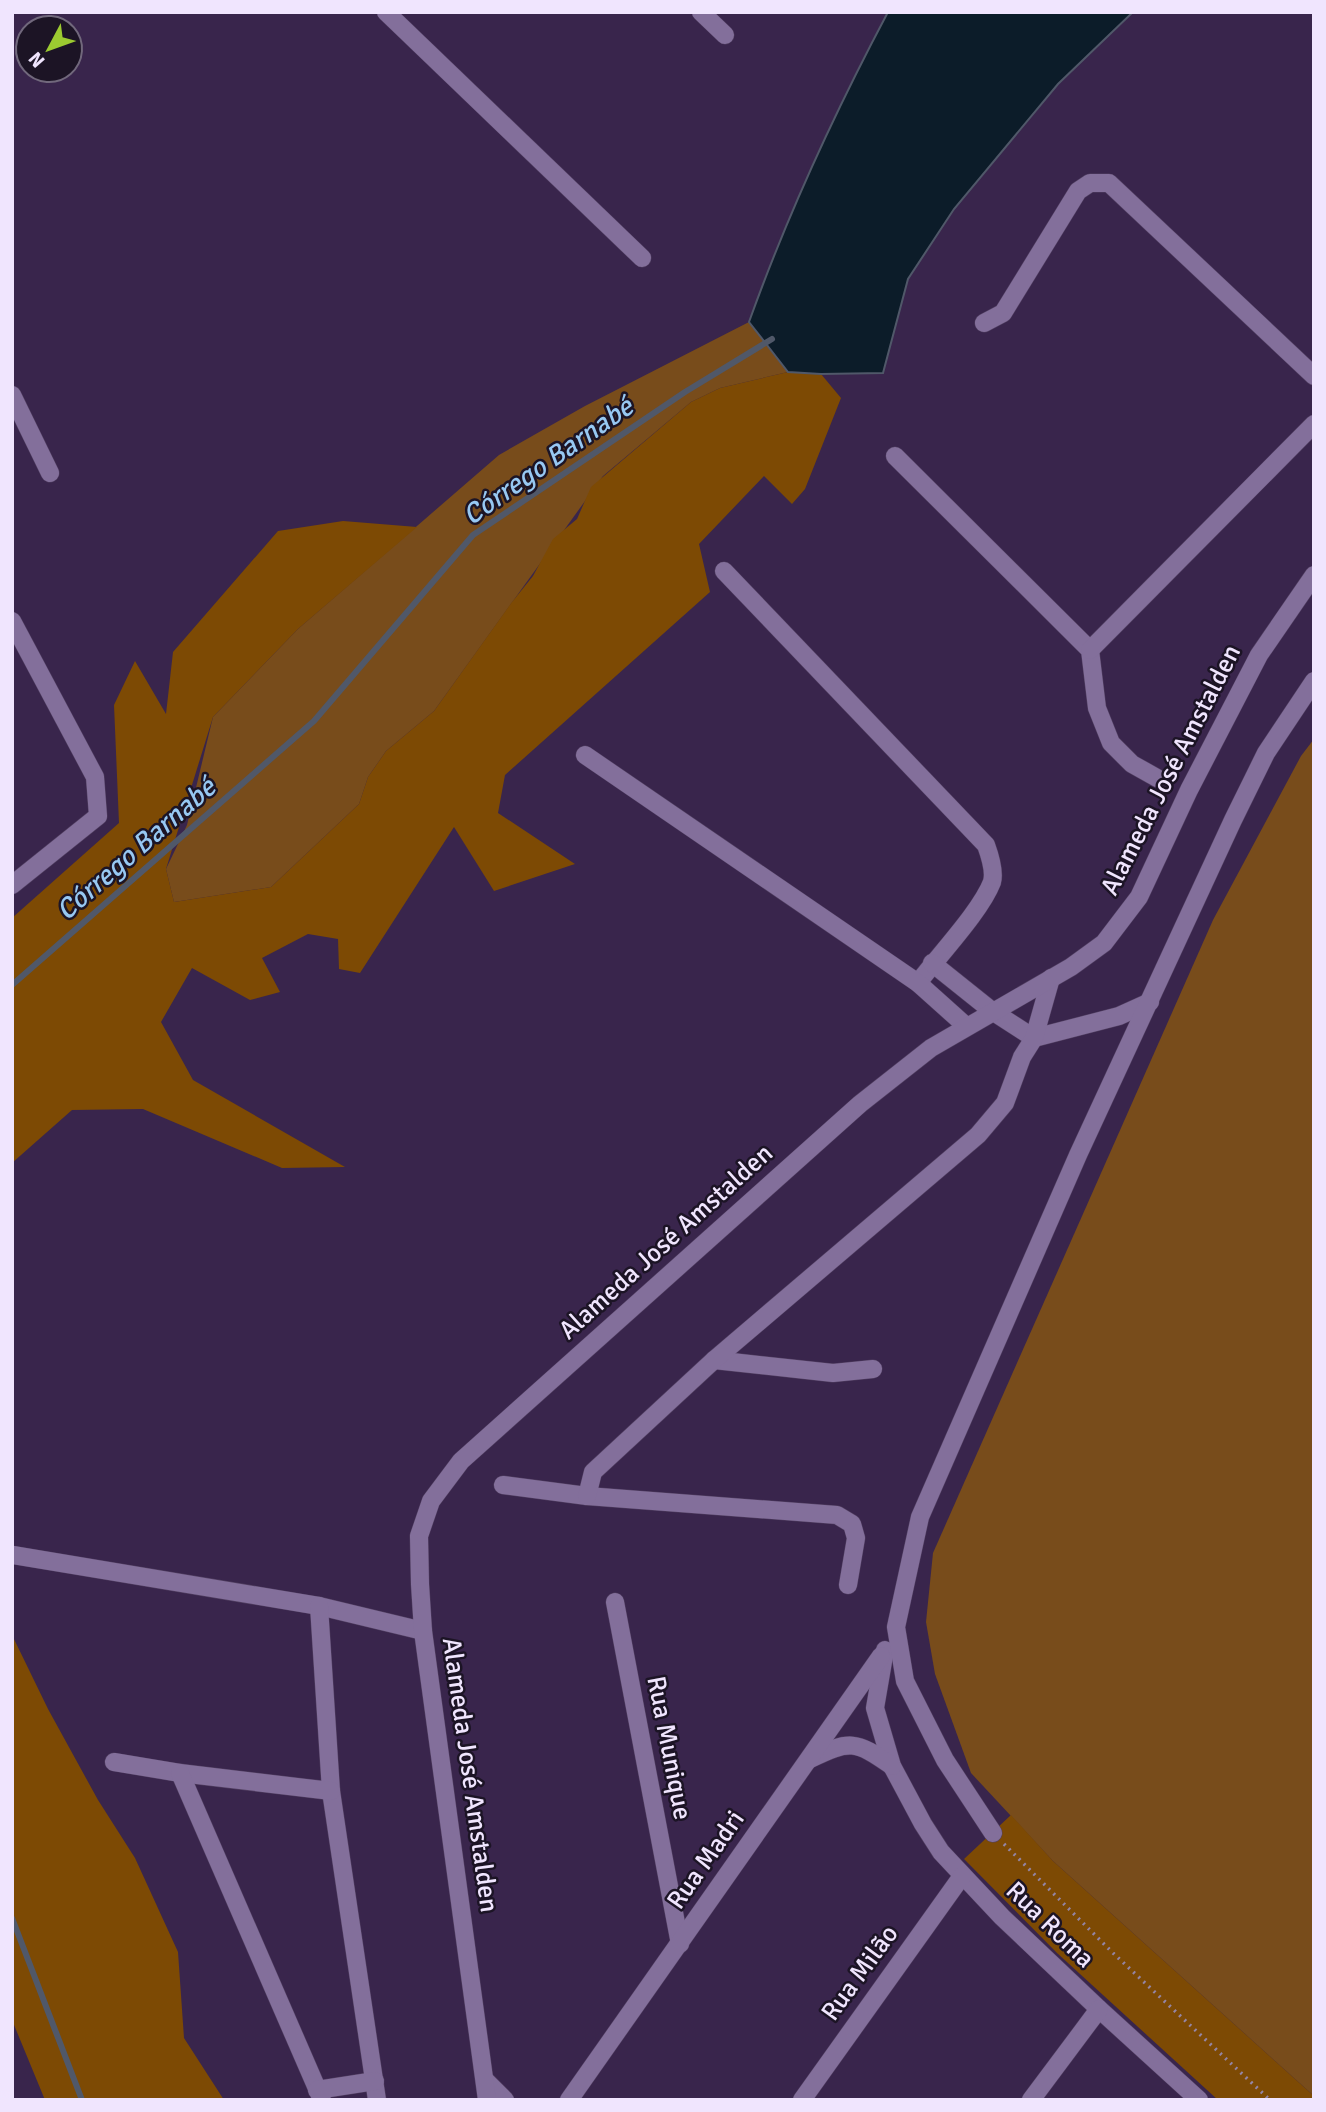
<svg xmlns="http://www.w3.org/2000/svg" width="1326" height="2112" font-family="Signika,sans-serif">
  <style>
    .green { fill: #784c1b }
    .forest { fill: #7d4a04 }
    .water { fill: #0c1c29; stroke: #505869; stroke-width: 2 }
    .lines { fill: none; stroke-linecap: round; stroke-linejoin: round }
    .stream { stroke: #505869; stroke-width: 6 }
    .minor-casing { stroke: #524062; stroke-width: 19 }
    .path { stroke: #9485a5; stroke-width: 3.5; stroke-dasharray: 2 5; stroke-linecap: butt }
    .minor { stroke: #836f9b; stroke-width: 18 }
    .labels { text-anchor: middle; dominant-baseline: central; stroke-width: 5; stroke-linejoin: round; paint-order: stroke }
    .street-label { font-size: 26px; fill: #f0e5fe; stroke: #1c1425 }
    .water-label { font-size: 28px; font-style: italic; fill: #97c8f2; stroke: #1c1425 }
  </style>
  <rect width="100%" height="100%" fill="#39254c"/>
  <g class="green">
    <polygon points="749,322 788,372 720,388 691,402 603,476 434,711 386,751 368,777 359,804 271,887 174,902 166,869 187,825 213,717 298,629 499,455 585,406"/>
    <polygon points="1314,739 1314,2096 1053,1861 971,1773 935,1674 926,1622 933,1553 1213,920 1301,756"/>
  </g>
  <g class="forest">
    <polygon points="788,372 821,374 841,398 805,489 792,504 764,476 699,544 710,592 505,775 498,813 575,864 494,891 454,827 360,973 339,969 338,939 308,934 262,958 280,992 250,1000 192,968 161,1022 193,1080 345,1167 282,1168 143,1109 72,1110 12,1163 12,918 119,823 114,705 135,661 166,714 173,652 278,531 343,521 417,527 298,629 213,717 166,869 174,902 271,887 359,804 368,777 386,751 434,711 512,602 533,576 553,539 577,519 591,487 691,402 720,388"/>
    <polygon points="12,1635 48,1709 98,1800 135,1858 178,1952 184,2038 224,2100 45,2100 12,2020"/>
    <polygon points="1011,1815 1053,1861 1314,2096 1314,2100 1218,2100 1057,1953 964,1859"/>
  </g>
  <path class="water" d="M888,12H1133L1058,84L954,209L908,279L883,373L821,374L788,372L749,322C787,216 835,112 888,12Z"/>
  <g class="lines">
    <g class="stream">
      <polyline points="12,985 314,721 473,535 685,392 772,339"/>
      <polyline points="12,1918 82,2100"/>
    </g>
    <defs>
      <g id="minor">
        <polyline points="386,12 642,258"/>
        <polyline points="701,12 725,35"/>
        <polyline points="984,323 1003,313 1078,191 1090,183 1109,183 1314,376"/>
        <polyline points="12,395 50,473"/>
        <polyline points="895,456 1090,650 1097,708 1111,743 1132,764 1157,778"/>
        <path d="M724,571L986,845C990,856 995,871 992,882C981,911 938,956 918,983"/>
        <polyline points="12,621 95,777 98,816 12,885"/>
        <polyline points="1090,650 1314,424"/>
        <polyline points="585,755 918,983 966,1026"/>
        <polyline points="932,963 992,1011 1034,1038 1119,1016 1150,1002"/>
        <polyline points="714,1360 833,1373 873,1369"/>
        <polyline points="503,1485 587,1496 837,1515 852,1524 856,1538 848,1585"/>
        <polyline points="587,1496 593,1472 714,1360 978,1135 1005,1103 1022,1057 1034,1038 1051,978"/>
        <polyline points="13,1555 319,1606 423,1631"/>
        <polyline points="615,1602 680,1944"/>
        <polyline points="319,1606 331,1791 377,2100"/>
        <polyline points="885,1650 875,1708 892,1766 923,1824 941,1852 1002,1917 1099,2009 1199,2100"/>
        <path d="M810,1759C850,1740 855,1740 892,1766"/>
        <polyline points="114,1762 180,1773 331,1791"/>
        <polyline points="180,1773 322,2100"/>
        <polyline points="993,1833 945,1760 905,1681 896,1627 920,1517 1078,1155 1233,820 1266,753 1314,681"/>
        <polyline points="485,2080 505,2100"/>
        <polyline points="317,2090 375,2081"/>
        <polyline points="487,2100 423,1631 420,1584 419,1536 431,1501 461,1461 860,1104 931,1048 1071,967 1104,943 1139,897 1189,790 1259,655 1314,575"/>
        <polyline points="569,2100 881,1656"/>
        <polyline points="802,2100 962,1876"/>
        <polyline points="1031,2100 1099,2009"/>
      </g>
    </defs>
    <use href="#minor" class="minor-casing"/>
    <polyline class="path" points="1004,1844 1113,1953 1270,2100"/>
    <use href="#minor" class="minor"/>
  </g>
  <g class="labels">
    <g class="street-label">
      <text transform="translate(1171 770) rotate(-63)">Alameda José Amstalden</text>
      <text transform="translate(666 1242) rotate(-42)">Alameda José Amstalden</text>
      <text transform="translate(669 1748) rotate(79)">Rua Munique</text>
      <text transform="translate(470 1775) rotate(82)">Alameda José Amstalden</text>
      <text transform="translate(706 1860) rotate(-55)">Rua Madri</text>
      <text transform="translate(1050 1925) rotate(44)">Rua Roma</text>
      <text transform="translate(860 1973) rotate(-54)">Rua Milão</text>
    </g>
    <g class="water-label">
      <text transform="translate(548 461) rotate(-35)">Córrego Barnabé</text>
      <text transform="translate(136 849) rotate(-41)">Córrego Barnabé</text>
    </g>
  </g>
  <rect width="1326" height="2112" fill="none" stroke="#f0e5fe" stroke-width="28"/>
  <g transform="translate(49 49) rotate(229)"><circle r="33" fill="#1c1425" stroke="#71687c" stroke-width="2"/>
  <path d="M0-5L12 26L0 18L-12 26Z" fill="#9cca31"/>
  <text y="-10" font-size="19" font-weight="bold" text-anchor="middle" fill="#f0e5fe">N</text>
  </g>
</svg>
